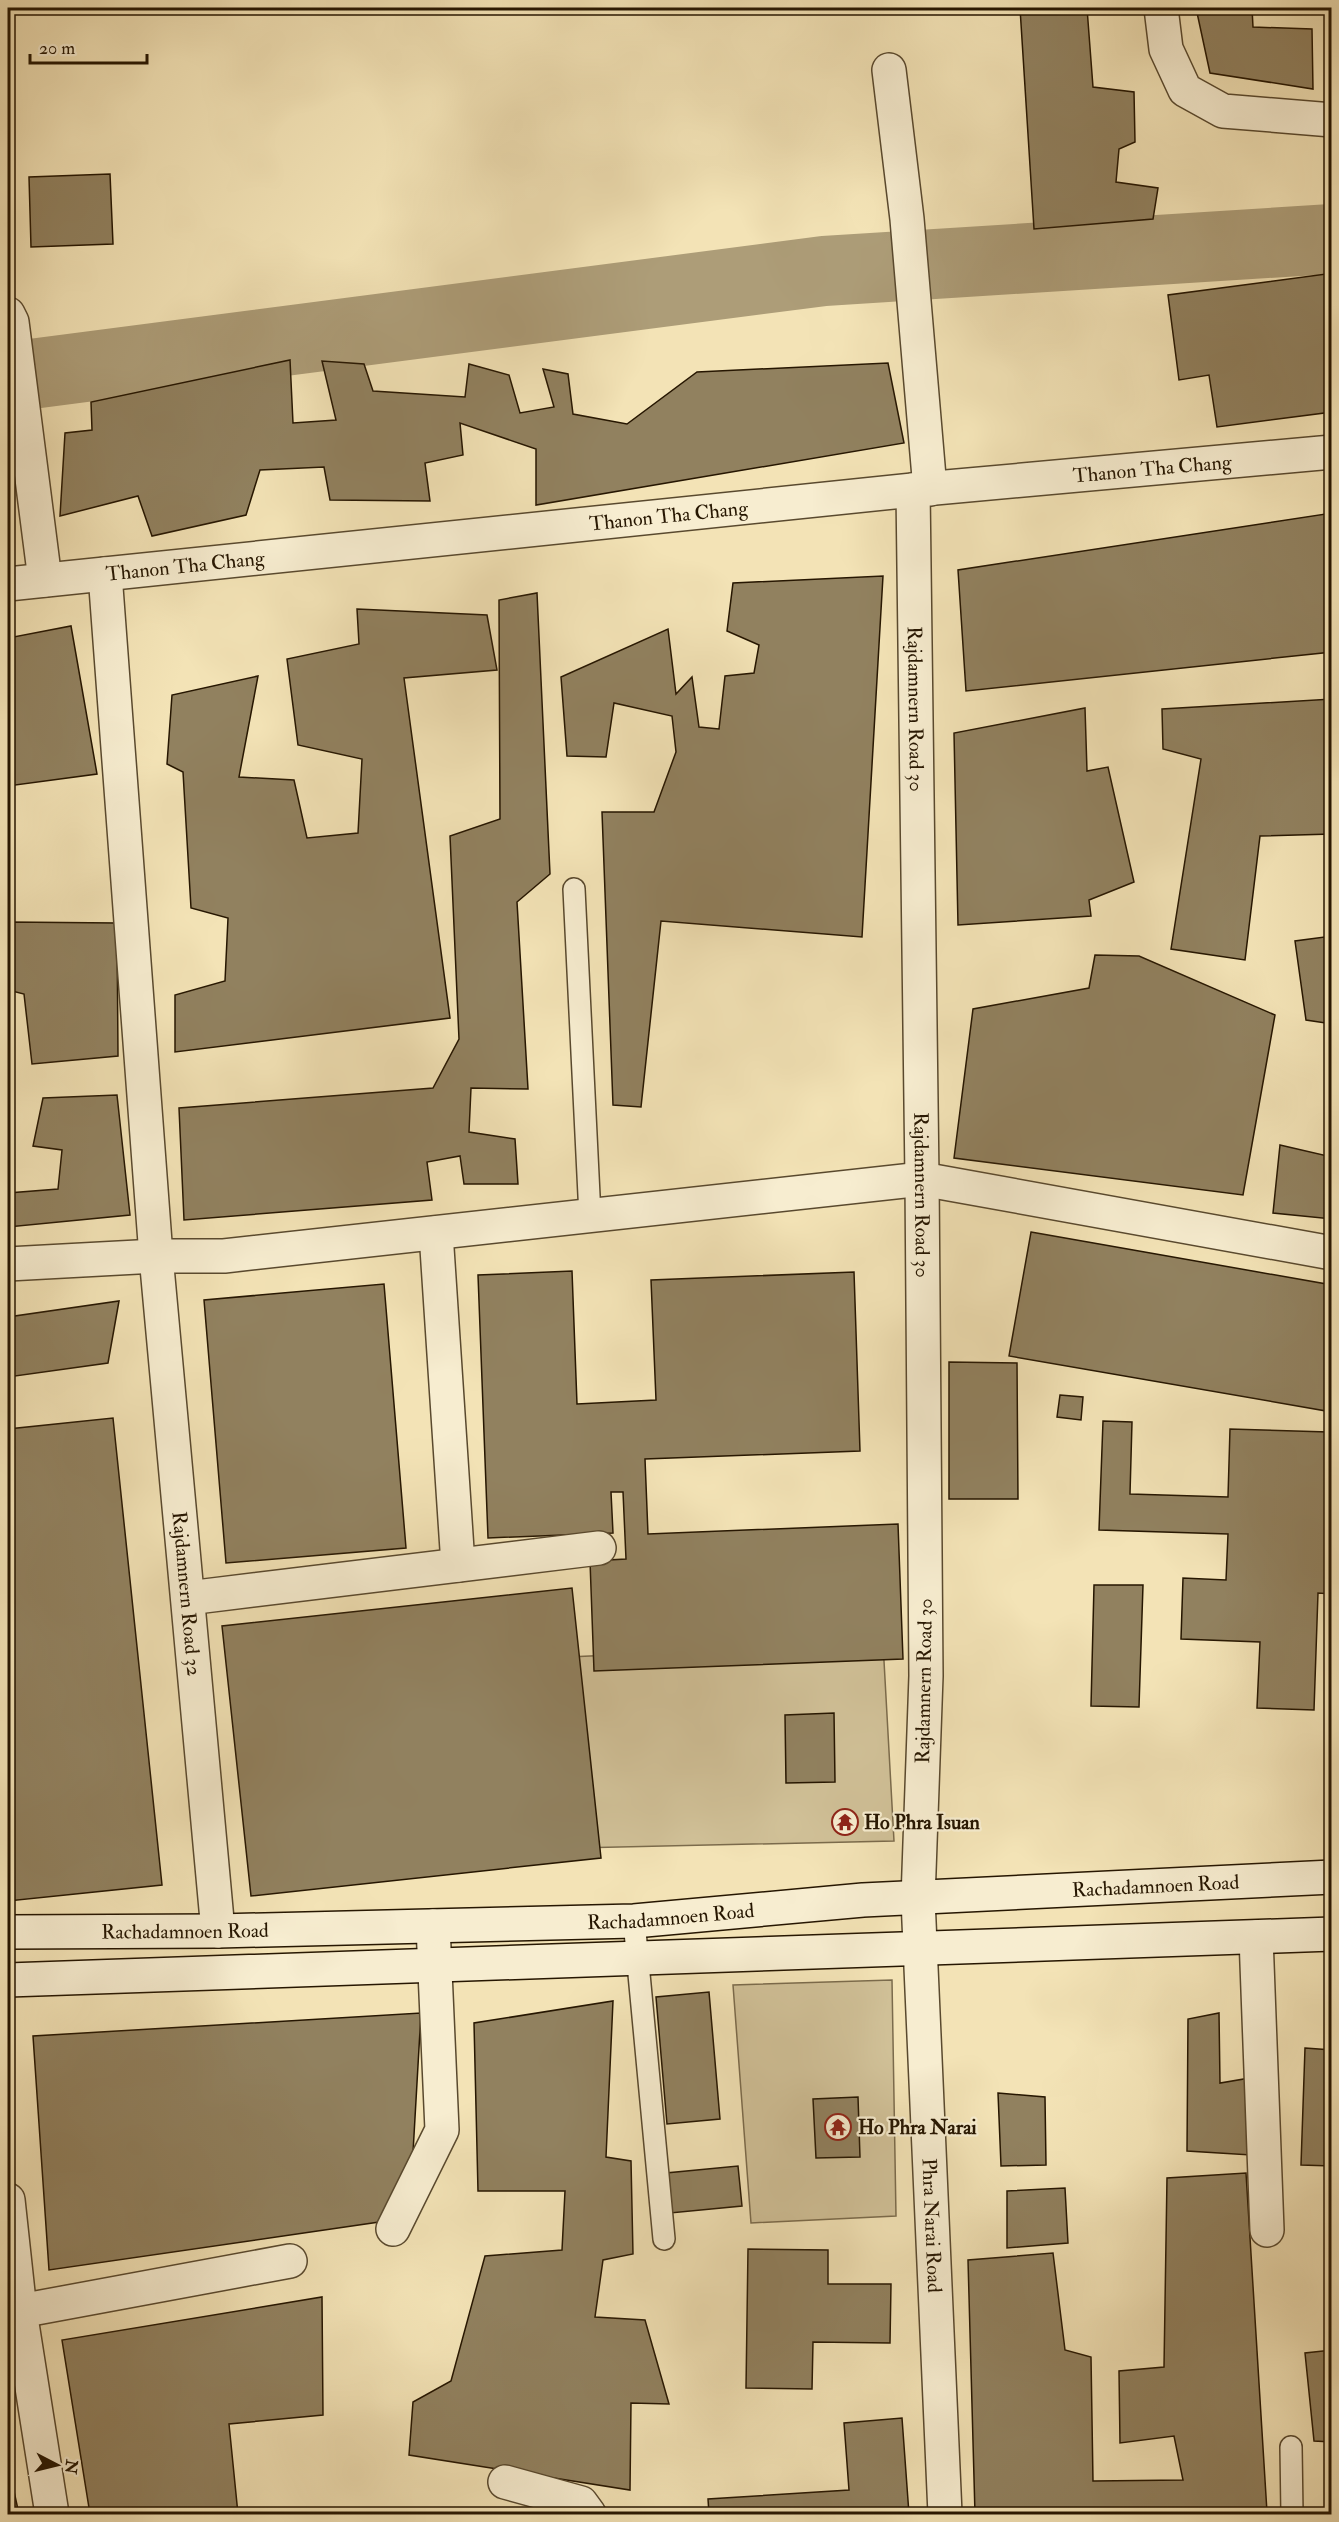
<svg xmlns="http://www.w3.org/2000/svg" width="1339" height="2522" font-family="'IM FELL Double Pica',serif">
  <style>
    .green { fill: #d0c097; stroke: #7b6b4c; stroke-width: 1.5 }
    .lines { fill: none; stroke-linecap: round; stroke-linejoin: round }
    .river { stroke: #ad9d78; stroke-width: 70 }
    .building { fill: #91815f; stroke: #261601; stroke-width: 1.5 }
    .service-casing { stroke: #59492e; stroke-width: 24 }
    .minor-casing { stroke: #59492e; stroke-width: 36 }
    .tertiary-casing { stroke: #59492e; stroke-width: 36 }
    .secondary-casing { stroke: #261601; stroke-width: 36 }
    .service { stroke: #f7edd0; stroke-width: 21 }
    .minor { stroke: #f7edd0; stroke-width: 33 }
    .tertiary { stroke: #f7edd0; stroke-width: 33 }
    .secondary { stroke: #f7edd0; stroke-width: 33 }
    .labels { text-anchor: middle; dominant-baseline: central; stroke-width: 4.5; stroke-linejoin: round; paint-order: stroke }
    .street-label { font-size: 20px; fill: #261601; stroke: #f7edd0 }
    .poi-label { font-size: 20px; font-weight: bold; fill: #261601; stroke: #f7edd0; text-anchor: start }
  </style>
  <rect width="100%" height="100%" fill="#f3e3b6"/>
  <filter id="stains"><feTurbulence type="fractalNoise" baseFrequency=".00333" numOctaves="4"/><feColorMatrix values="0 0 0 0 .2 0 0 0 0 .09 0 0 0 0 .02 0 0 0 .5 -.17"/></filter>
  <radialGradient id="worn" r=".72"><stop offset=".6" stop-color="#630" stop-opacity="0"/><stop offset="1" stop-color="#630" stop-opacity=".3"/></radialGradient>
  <g class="green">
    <polygon points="883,1643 894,1841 575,1848 568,1657"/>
    <polygon points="892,1980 896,2216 751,2223 733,1985"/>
  </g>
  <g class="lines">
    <polyline class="river" points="8,377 824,271 1332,239"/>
  </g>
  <g class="building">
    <polygon points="1020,8 1087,8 1093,87 1134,92 1135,142 1119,149 1116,182 1158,188 1153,219 1034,229"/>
    <polygon points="1196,8 1252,8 1253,27 1312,29 1313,89 1210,73"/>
    <polygon points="110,174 113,244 31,247 29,177"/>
    <polygon points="1326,274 1332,311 1332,412 1217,427 1209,375 1179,380 1168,295"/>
    <polygon points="290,360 293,423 336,420 322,361 364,364 373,391 465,397 469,364 509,375 520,413 554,407 543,369 568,374 573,414 627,424 697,372 888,363 904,443 536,505 536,449 460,423 463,455 425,463 430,501 330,500 324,467 260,470 246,515 152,536 138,496 60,516 65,433 92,430 91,402"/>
    <polygon points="1332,513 1332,652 966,691 958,570"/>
    <polygon points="883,576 862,937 661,921 641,1107 613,1105 602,812 654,812 676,752 672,716 614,703 606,757 567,756 561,677 668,629 676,694 692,677 699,727 719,729 725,676 754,673 759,645 727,631 733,583"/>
    <polygon points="537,593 550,874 517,902 528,1089 471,1088 469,1132 515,1139 518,1184 464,1184 460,1156 427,1162 432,1200 184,1220 179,1108 433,1088 459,1039 450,836 500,819 499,600"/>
    <polygon points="357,609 487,615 497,670 404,678 450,1018 175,1052 175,995 225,981 228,918 191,908 183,772 167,764 172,695 258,676 239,777 294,780 307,838 358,833 362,759 298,745 287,659 359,644"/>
    <polygon points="71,626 97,774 8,786 8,638"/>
    <polygon points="1332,699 1332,834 1260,836 1245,960 1171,949 1201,759 1163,749 1162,709"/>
    <polygon points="1085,708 1087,771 1108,767 1134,882 1089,900 1091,916 958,925 954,733"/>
    <polygon points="8,922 117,923 118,1056 32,1064 24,994 8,990"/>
    <polygon points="1332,936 1332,1024 1306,1020 1295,941"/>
    <polygon points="1095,955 1139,956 1275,1015 1243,1195 954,1158 973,1009 1089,988"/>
    <polygon points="117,1095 130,1215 8,1227 8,1193 58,1189 62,1150 33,1146 43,1098"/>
    <polygon points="1280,1145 1332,1157 1332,1219 1273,1213"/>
    <polygon points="1031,1232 1332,1285 1332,1412 1009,1356"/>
    <polygon points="572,1271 577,1404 656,1400 651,1280 854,1272 860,1451 645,1459 648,1534 898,1524 903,1659 594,1671 590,1561 626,1559 623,1492 611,1492 613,1533 488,1538 478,1275"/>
    <polygon points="384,1284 406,1548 226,1563 204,1300"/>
    <polygon points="119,1301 108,1363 8,1377 8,1317"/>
    <polygon points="949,1362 1017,1363 1018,1499 949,1499"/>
    <polygon points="1060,1395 1083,1397 1081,1420 1057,1417"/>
    <polygon points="113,1418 162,1885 8,1901 8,1429"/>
    <polygon points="1103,1421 1132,1422 1130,1494 1228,1497 1230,1429 1328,1432 1326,1488 1332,1489 1332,1594 1318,1593 1314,1710 1257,1708 1260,1642 1181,1639 1183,1578 1226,1580 1228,1534 1099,1530"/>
    <polygon points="1094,1585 1143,1585 1139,1707 1091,1706"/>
    <polygon points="572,1588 601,1858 251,1896 222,1626"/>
    <polygon points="834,1713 835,1782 786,1783 785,1715"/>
    <polygon points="709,1992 720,2119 667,2124 656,1997"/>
    <polygon points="613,2001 606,2157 631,2161 633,2254 603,2260 595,2317 645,2320 669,2404 631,2403 630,2490 409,2455 413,2402 451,2381 485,2256 562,2250 565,2191 478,2191 474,2023"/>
    <polygon points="421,2013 412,2170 386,2221 49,2270 33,2036"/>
    <polygon points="1219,2013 1220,2083 1250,2078 1251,2155 1187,2151 1188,2019"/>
    <polygon points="1305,2048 1332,2050 1332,2166 1301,2165"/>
    <polygon points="998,2093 1045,2097 1046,2165 1001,2166"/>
    <polygon points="858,2097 860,2157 816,2158 813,2099"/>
    <polygon points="738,2166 742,2206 670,2213 666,2173"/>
    <polygon points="1246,2173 1267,2512 1242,2514 975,2514 968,2260 1053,2253 1065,2350 1091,2357 1093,2481 1183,2480 1174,2436 1120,2443 1119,2371 1164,2367 1167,2178"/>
    <polygon points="1065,2188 1068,2243 1007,2248 1007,2191"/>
    <polygon points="748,2249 828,2250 828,2284 891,2284 890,2343 813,2342 812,2389 746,2388"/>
    <polygon points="322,2297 323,2415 229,2424 238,2514 90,2514 62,2340"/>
    <polygon points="1332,2350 1332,2442 1314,2441 1305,2353"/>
    <polygon points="902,2418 909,2514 709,2514 708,2499 849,2490 844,2423"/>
    <polygon points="8,2464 19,2514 8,2514"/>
  </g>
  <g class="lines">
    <defs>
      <g id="service">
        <polyline points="574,889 590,1216"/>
        <polyline points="634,1921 664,2239"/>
        <polyline points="1291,2447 1292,2514"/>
      </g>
      <g id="minor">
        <polyline points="1161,8 1166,49 1185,90 1223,111 1332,120"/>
        <polyline points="889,70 907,219 930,489"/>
        <polyline points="8,314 12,322 45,580"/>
        <path id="s1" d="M913,490L922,1179L926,1676L918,1899L945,2514"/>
        <path id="s2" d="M105,574L156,1256L218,1931"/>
        <polyline points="436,1233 458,1565"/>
        <polyline points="8,1264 156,1256 224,1256 922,1179 1332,1253"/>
        <polyline points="188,1598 599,1548"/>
        <polyline points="1256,1937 1267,2230"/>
        <polyline points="8,2200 20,2311 52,2514"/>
        <polyline points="393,2229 442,2130 433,1926"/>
        <polyline points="20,2311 290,2261"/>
        <polyline points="505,2482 581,2503 589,2514"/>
      </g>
      <g id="tertiary">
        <path id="s3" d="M8,584L913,490L1332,452"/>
      </g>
      <g id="secondary">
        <path id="s4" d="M8,1932L218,1931L634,1921L863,1900L1332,1877"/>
        <polyline points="8,1980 1332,1934"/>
      </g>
    </defs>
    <use href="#service" class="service-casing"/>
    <use href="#minor" class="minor-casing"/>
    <use href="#tertiary" class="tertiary-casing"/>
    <use href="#secondary" class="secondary-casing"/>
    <use href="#service" class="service"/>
    <use href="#minor" class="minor"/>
    <use href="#tertiary" class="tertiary"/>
    <use href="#secondary" class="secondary"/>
  </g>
  <defs>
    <symbol id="temple-ring" viewBox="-11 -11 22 22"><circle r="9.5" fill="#f7edd0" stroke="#8f2418" stroke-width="1.5"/><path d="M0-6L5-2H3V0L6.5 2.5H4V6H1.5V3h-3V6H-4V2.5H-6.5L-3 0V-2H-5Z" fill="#8f2418"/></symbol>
  </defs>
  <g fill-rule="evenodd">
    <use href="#temple-ring" x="830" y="1807" width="30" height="30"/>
    <use href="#temple-ring" x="823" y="2112" width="30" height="30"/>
  </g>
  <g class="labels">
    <g class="street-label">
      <text stroke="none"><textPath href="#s3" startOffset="1150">Thanon Tha Chang</textPath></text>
      <text stroke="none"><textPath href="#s3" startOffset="664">Thanon Tha Chang</textPath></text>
      <text stroke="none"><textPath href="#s3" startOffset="178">Thanon Tha Chang</textPath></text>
      <text stroke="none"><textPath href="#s1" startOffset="219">Rajdamnern Road 30</textPath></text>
      <text stroke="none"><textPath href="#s1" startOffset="705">Rajdamnern Road 30</textPath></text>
      <text stroke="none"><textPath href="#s2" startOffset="1023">Rajdamnern Road 32</textPath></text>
      <text transform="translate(924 1681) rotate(-89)">Rajdamnern Road 30</text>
      <text stroke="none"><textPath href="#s4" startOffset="1149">Rachadamnoen Road</textPath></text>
      <text stroke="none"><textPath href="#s4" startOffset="663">Rachadamnoen Road</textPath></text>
      <text stroke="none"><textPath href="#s4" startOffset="177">Rachadamnoen Road</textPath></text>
      <text stroke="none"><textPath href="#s1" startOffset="1736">Phra Narai Road</textPath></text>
    </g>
    <g class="poi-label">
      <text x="864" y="1822">Ho Phra Isuan</text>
      <text x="858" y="2127">Ho Phra Narai</text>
    </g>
  </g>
  <rect width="1339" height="2522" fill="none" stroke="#f3e3b6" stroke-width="30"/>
  <rect x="9" y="9" width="1321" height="2504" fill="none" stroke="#261601" stroke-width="3"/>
  <rect x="15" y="15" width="1309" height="2492" fill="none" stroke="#261601" stroke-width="1.5"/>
  <g transform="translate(57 2465) rotate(97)" stroke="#f7edd0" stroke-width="4.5" paint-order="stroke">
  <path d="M0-4.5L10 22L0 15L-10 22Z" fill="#261601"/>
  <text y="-9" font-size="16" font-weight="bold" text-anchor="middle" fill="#261601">N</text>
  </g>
  <path d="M30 54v9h117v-9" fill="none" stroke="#261601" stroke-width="3"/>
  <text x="39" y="54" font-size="18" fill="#261601" stroke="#f7edd0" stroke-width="4.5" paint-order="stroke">20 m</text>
  <rect width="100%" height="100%" filter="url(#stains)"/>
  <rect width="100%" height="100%" fill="url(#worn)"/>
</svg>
